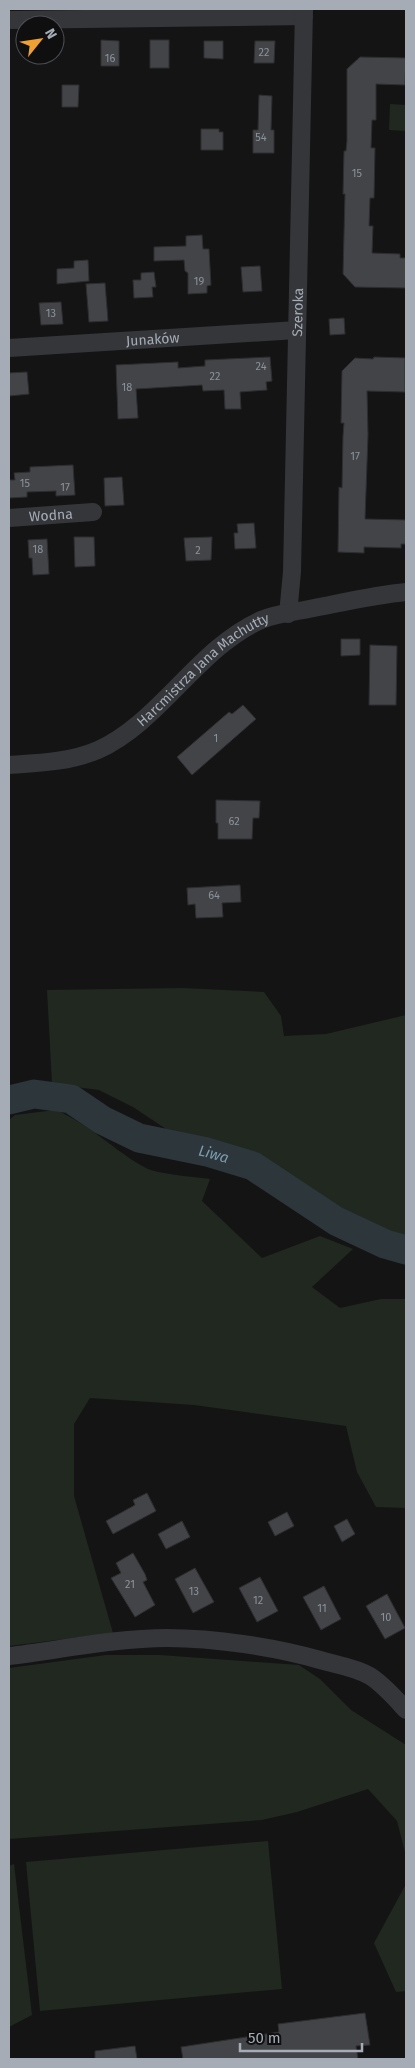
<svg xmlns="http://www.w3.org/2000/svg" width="415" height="2068" font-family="'Fira Sans',sans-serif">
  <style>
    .green { fill: #202820 }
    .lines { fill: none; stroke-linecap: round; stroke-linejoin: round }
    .river { stroke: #2c363b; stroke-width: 29 }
    .building { fill: #434448; stroke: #2e2e31 }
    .minor { stroke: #35363a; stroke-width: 18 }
    .labels { text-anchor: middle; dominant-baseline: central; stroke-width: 5; stroke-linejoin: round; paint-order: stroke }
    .number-label { font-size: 11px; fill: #8c929a }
    .street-label { font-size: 14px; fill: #a5acb6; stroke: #0f0f10 }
    .water-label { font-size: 15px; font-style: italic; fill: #7c9db1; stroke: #0f0f10 }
  </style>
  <rect width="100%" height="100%" fill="#141415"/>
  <g class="green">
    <polygon points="390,104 406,105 406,131 389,130"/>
    <polygon points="182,988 264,992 281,1016 284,1036 326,1034 406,1015 406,1242 374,1232 283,1179 261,1159 225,1145 166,1129 133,1107 99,1090 52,1084 47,990"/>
    <path d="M55,1110C89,1123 114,1151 146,1168C156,1174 196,1177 210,1179L202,1201L262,1258L320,1236L353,1249L312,1287L340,1308L381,1299H406V1508L376,1507L357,1472L346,1426L194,1405L90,1398L74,1424V1496L113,1633L9,1646V1120L15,1115Z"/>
    <polygon points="106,1655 160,1655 299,1665 320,1679 351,1710 406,1745 406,1856 397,1821 368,1789 297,1812 262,1820 9,1839 9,1668"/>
    <polygon points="268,1841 282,1989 40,2011 26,1862"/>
    <polygon points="14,1864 32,2015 9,2027 9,1866"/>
    <polygon points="406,1884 406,1991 396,1992 374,1943"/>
  </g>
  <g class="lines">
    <path class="river" id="s1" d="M9,1100L34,1094L71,1099L102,1120L139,1138L207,1152L253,1166L336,1221L385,1244L406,1250"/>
  </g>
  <g class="building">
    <polygon points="101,40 119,41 119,66 101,66"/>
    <rect x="150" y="40" width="19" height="28"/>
    <polygon points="204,41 223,41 223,59 204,58"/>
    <polygon points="255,41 275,41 274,63 254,63"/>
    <polygon points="360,57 406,58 405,85 376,84 376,120 372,120 371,148 375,148 374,198 370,198 369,226 373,226 372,253 400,254 400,258 406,258 406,288 355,287 343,274 345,194 343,194 344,151 346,151 347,141 347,69"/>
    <polygon points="62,85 79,85 78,107 62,107"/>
    <polygon points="259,95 272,96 271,130 274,130 274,153 253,153 253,130 258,130"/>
    <polygon points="201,129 219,129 219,132 223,132 223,150 201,150"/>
    <polygon points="202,235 203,249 209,249 211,285 207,286 207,293 188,294 188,273 185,271 184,260 154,261 154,247 186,246 186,236"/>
    <polygon points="88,260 89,281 57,284 57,269 74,268 74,261"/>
    <polygon points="260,266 262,291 243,292 241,267"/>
    <polygon points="154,272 156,287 152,287 153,297 134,298 133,280 141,280 141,273"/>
    <polygon points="105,283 108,321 89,322 86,284"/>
    <polygon points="61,302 63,324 41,325 39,303"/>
    <polygon points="344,318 345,334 330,335 329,319"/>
    <polygon points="270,357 272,381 266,382 267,390 240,392 241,409 225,409 224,390 203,391 202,385 136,389 138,418 118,419 116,365 178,362 178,368 205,366 205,360"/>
    <polygon points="374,357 405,358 405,392 367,391 368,435 365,519 406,520 406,544 401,544 401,548 364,547 364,553 338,552 339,487 342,488 343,436 344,423 341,423 342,371 355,358 373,359"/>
    <polygon points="27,372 29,394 9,396 9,373"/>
    <polygon points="73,465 75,495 56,496 56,491 27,492 27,497 9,498 9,480 15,480 14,473 30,472 30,467"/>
    <polygon points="122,477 124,505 105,506 104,478"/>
    <polygon points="254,523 256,548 235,549 234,533 238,533 237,524"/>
    <polygon points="74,537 94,537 95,566 75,567"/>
    <polygon points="212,537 211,560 186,561 184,538"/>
    <polygon points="47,539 49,574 33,575 32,558 29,558 28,540"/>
    <polygon points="341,639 360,639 360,655 341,656"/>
    <polygon points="370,645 397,646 396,705 369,705"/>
    <polygon points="243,705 256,719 192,775 177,757 229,712 232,714"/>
    <polygon points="216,800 260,801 259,818 253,818 252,839 218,839 218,823 216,823"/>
    <polygon points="240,885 241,902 222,903 223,917 196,918 195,904 188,905 187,888"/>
    <polygon points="147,1493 156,1511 113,1534 106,1521 135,1505 133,1500"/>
    <polygon points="287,1512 294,1526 275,1536 268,1522"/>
    <polygon points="347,1519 355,1534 342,1542 334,1526"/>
    <polygon points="182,1521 190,1537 166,1549 158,1534"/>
    <polygon points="133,1553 145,1574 147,1580 143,1582 155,1605 135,1617 111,1578 121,1573 116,1563"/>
    <polygon points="195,1568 214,1602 193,1613 175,1579"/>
    <polygon points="260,1577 278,1611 257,1622 239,1588"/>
    <polygon points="324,1586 341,1619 321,1630 303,1597"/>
    <polygon points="387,1594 405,1628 385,1639 366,1606"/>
    <polygon points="365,2013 370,2045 356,2046 358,2059 183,2059 181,2047 279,2032 278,2024"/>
    <polygon points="135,2046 137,2059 95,2059 95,2051"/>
  </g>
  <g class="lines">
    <g class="minor">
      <polyline points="9,20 304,16"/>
      <path id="s2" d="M9,348L297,330"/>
      <path id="s3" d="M9,518L93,512"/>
      <path id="s4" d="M288,614L292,572L304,9"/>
      <path id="s5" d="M9,765C39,763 70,762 98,750C160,722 198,648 261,620C275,614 294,612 309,609C341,603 374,595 406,592"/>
      <path d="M9,1656C59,1650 117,1638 167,1638C214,1638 275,1647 320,1660C337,1665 355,1667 370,1676C384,1685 395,1698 406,1710"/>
    </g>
  </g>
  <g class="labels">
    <g class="number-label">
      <text x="264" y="52">22</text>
      <text x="110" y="58">16</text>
      <text x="261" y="137">54</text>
      <text x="357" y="173">15</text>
      <text x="199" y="281">19</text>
      <text x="51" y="313">13</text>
      <text x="261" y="366">24</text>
      <text x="215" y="376">22</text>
      <text x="127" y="387">18</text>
      <text x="355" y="456">17</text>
      <text x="25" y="483">15</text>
      <text x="65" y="487">17</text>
      <text x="38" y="549">18</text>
      <text x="198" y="550">2</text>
      <text x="216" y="738">1</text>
      <text x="234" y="821">62</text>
      <text x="214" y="895">64</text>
      <text x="130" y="1584">21</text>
      <text x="194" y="1591">13</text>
      <text x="258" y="1600">12</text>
      <text x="322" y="1608">11</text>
      <text x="386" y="1617">10</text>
    </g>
    <g class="street-label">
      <text stroke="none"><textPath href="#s4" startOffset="302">Szeroka</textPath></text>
      <text stroke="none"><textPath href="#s2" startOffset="144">Junaków</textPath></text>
      <text stroke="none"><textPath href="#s3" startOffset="42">Wodna</textPath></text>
      <text stroke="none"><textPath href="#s5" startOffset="224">Harcmistrza Jana Machutty</textPath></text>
    </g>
    <g class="water-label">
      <text stroke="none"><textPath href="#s1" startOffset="218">Liwa</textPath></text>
    </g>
  </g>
  <rect width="415" height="2068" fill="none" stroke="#a5acb6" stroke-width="20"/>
  <g transform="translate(40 40) rotate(60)"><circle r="24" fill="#0f0f10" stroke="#4b4e52"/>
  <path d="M0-4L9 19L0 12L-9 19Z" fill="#f09f31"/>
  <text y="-8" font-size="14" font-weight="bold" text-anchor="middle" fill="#a5acb6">N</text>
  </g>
  <path d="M240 2043v8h122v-8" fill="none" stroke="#a5acb6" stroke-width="2.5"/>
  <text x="248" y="2043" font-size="15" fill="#a5acb6" stroke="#0f0f10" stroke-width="4" paint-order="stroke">50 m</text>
</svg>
